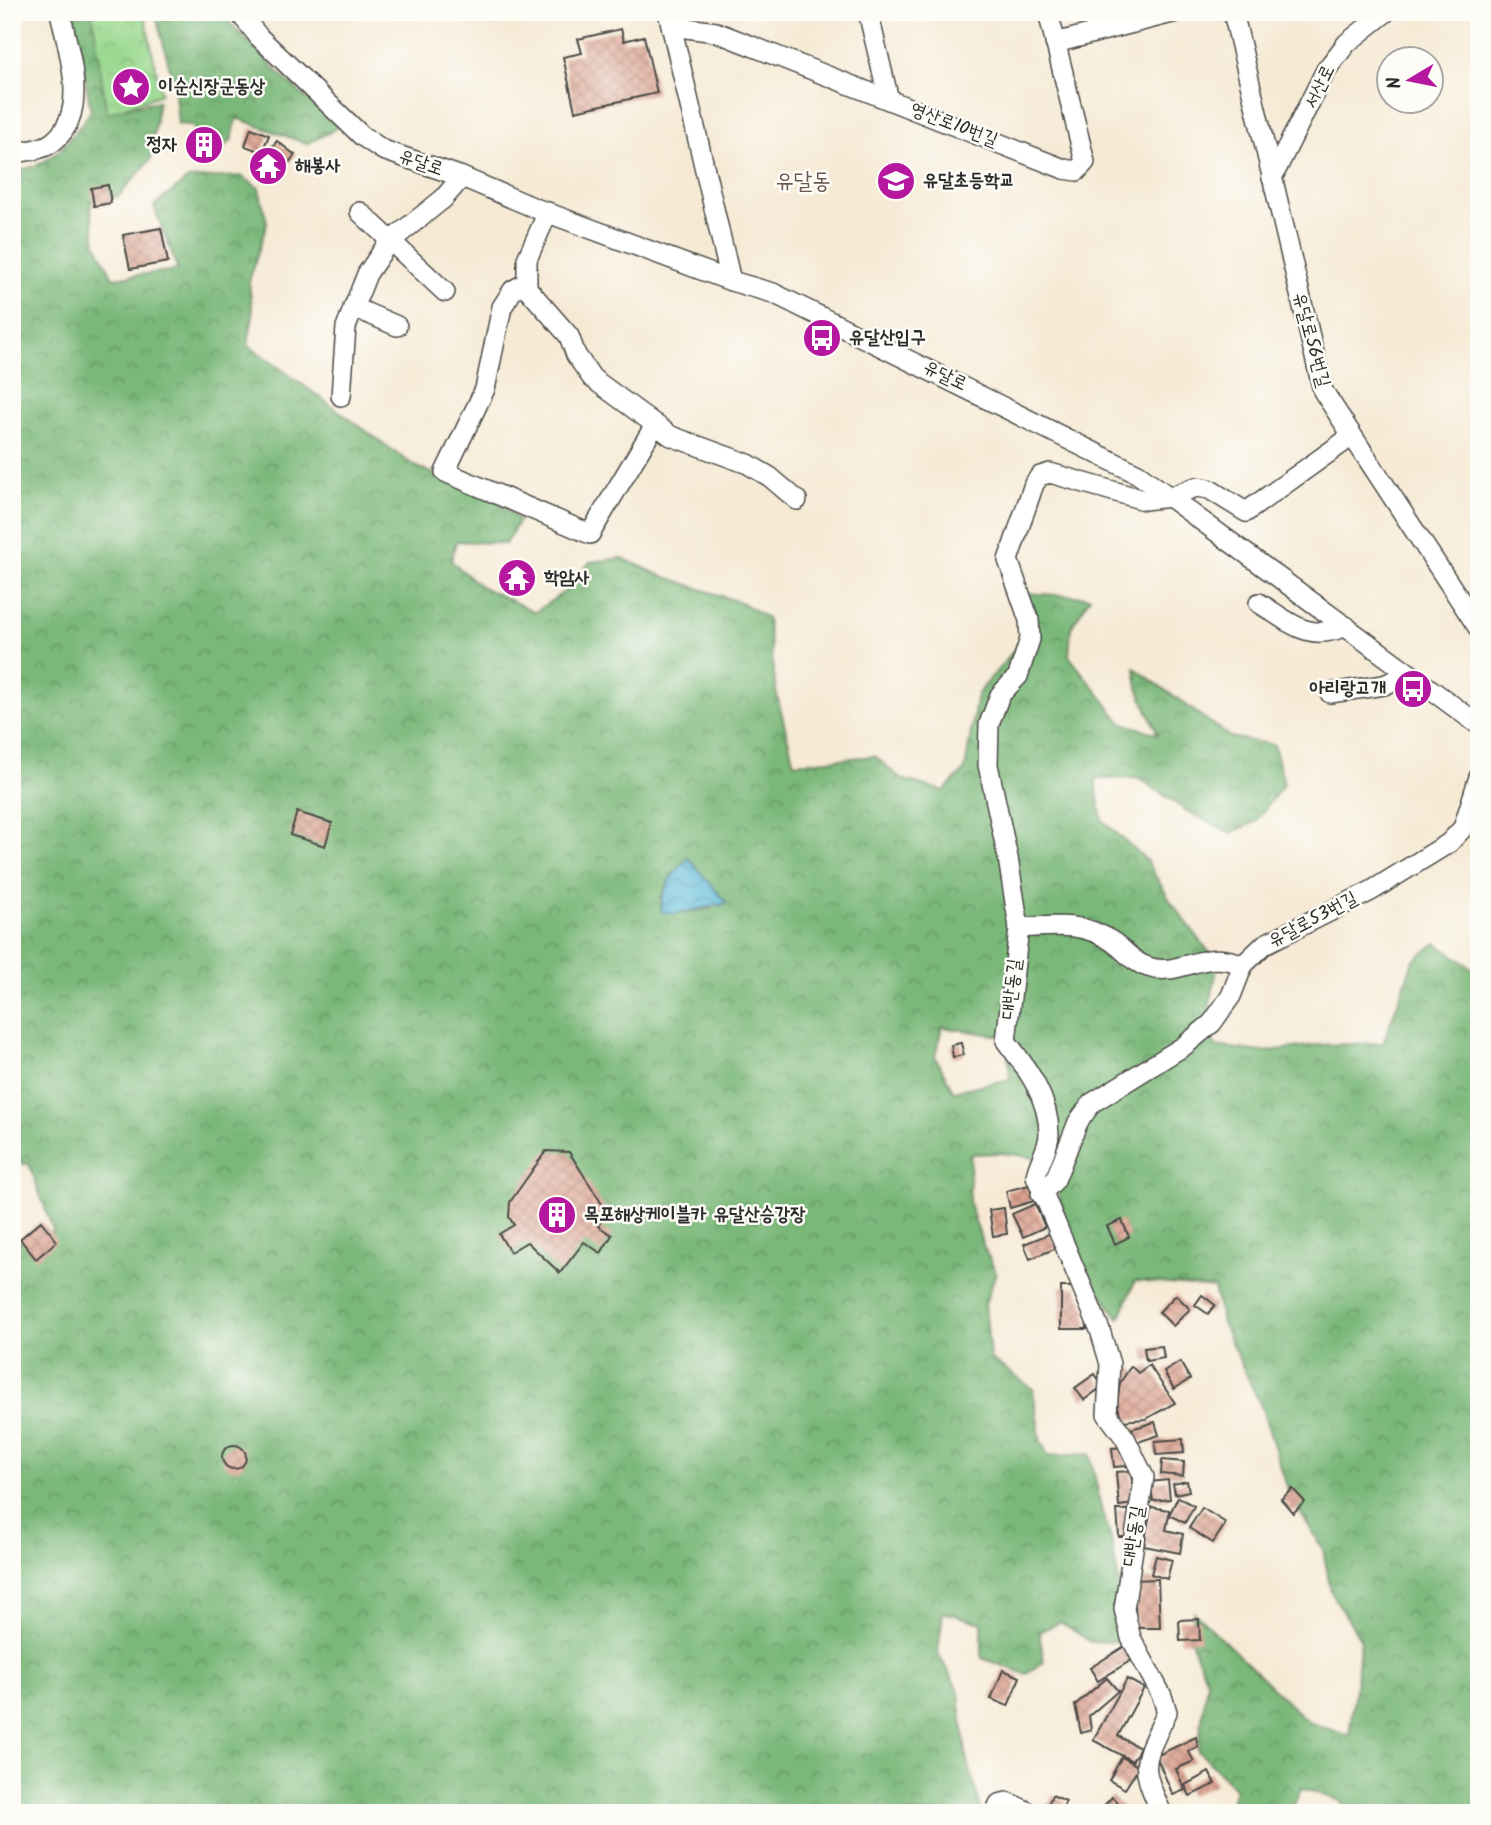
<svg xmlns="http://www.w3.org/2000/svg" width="1491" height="1825" font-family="Kalam,'Poor Story',sans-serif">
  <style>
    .forest { fill: url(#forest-crowns); stroke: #527252; stroke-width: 2; fill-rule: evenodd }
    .park { fill: url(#park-crowns); stroke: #62825c; stroke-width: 2 }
    .water { fill: url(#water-waves); stroke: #447483; stroke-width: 2 }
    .building { fill: url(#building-cross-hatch) }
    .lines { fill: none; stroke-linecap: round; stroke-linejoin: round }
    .minor-casing { stroke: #494844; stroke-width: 22 }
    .minor { stroke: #fff; stroke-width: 19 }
    .labels { text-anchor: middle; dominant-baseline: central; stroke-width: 5; stroke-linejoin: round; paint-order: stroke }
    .poi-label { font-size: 19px; font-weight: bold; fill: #2b2b2b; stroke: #fdfcf7; text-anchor: start }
    .street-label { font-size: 19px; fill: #2b2b2b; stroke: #fdfcf7 }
    .quarter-label { font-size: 23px; fill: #69554e; stroke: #fdfcf7 }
  </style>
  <defs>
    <pattern id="forest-crowns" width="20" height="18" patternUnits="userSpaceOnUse" patternTransform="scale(1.75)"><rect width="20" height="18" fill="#7ab879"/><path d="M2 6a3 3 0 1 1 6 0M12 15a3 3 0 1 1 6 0" fill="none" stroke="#649663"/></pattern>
    <pattern id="park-crowns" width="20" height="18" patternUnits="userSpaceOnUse" patternTransform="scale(1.75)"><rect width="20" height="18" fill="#99d88e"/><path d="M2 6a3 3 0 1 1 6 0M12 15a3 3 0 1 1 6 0" fill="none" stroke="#84ba7b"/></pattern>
    <pattern id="water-waves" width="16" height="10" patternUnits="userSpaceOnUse" patternTransform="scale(1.75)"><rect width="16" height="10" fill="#5dbcdb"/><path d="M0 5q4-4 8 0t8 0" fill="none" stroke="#4d99b2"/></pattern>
    <pattern id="building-cross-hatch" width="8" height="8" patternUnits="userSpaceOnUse" patternTransform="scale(1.75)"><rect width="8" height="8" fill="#dca290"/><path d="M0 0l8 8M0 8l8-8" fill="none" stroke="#b38476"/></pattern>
  </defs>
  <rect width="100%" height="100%" fill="#fdfcf7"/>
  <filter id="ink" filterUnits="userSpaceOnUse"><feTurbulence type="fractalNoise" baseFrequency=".0143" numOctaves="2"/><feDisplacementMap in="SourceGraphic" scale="14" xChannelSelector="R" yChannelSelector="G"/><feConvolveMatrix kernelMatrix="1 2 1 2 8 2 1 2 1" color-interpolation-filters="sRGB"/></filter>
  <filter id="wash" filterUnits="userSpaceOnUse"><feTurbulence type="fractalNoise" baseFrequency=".00686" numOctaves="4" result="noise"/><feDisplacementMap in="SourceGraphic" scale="28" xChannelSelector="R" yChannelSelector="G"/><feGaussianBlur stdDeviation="1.57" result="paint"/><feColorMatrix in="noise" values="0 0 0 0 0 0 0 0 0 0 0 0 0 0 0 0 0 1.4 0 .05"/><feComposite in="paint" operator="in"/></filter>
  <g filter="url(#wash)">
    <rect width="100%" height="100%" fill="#f6ead5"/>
    <g class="forest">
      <path d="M74,12H101L113,110L158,101L151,159L119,196L90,201L96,244L113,278L178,270L154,206L188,179L241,176L259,188L267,223L249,282L253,315L248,345L413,465L498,501L519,521L505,544L456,541L451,561L480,586L535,612L567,590L590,562L622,558L660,575L742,603L767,618L776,691L794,763L875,756L901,779L944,791L965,770L977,695L1025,637V593L1090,597L1071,628L1069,656L1122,723L1158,734L1138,688L1135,668L1230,737L1274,745L1284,784L1255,822L1231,833L1188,812L1139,778L1095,779L1102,820L1146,860L1169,899L1218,964L1205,1028L1216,1046L1262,1052L1317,1045L1383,1043L1413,961L1436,943L1479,973V1813H1346L1341,1801L1301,1788L1291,1813H1228L1235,1788L1198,1751L1207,1681L1191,1641L1194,1612L1308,1722L1349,1736L1361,1640L1331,1592L1323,1549L1290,1496L1261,1406L1222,1323L1214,1288L1135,1281L1119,1319L1071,1251L1052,1160L1002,1153L971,1154L969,1203L984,1248L996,1272L985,1304L990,1358L1033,1389L1040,1439L1048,1456L1090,1454L1102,1512L1111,1538L1129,1641L1091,1642L1060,1622L1039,1632L1044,1662L1025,1674L982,1658V1623L943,1612L938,1653L959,1692L966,1755L982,1813H12V1248L23,1240L42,1242L53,1230L29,1164L12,1163V172C54,166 68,142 91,111ZM688,858L711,909L674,914L661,898L671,876ZM942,1027L1007,1037L1010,1079L953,1091L935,1056Z"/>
      <polygon points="155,12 219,12 287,81 339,127 307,144 237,118 231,141 216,153 191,125 178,124 174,84"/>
    </g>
    <polygon class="park" points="92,12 144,12 161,94 107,114"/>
    <path class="water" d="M688,858L727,903L674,914L661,911C662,888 672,874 688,858Z"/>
    <g id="blocks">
      <g class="building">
        <polygon points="621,29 624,41 644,36 657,93 575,111 563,57 582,53 578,39"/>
        <polygon points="251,128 269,135 262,152 245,146"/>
        <polygon points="207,132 217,144 201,157 191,145"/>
        <polygon points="277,141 295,155 273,183 255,170"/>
        <polygon points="108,185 111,203 94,206 91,188"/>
        <polygon points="161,228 168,262 130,269 123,235"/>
        <polygon points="297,812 332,823 325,846 290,835"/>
        <polygon points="961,1043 964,1055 953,1057 951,1045"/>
        <polygon points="546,1151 569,1152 607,1212 598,1226 612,1235 601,1253 584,1242 560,1273 527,1242 510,1252 499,1234 514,1225 509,1217 510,1202"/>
        <polygon points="1029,1185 1034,1201 1010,1208 1006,1191"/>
        <polygon points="1035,1204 1045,1227 1023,1237 1012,1214"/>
        <polygon points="1004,1208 1007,1234 993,1236 989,1210"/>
        <polygon points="1122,1220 1129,1237 1115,1244 1107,1226"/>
        <polygon points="41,1221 57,1241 36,1259 20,1239"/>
        <polygon points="1051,1233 1057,1248 1030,1259 1024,1244"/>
        <polygon points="1061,1287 1076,1287 1086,1308 1087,1329 1061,1329"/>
        <polygon points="1176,1295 1190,1309 1173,1326 1159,1312"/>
        <polygon points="1202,1295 1215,1305 1208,1314 1195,1305"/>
        <polygon points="1162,1346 1164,1358 1146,1361 1144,1348"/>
        <polygon points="1180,1362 1190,1379 1174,1389 1164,1372"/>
        <polygon points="1149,1365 1175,1403 1146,1419 1122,1421 1117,1403 1120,1383 1131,1366 1138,1373"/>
        <polygon points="1095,1374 1103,1386 1084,1400 1075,1388"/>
        <polygon points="1155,1422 1159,1435 1135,1443 1131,1429"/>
        <polygon points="1183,1439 1184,1453 1156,1455 1155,1441"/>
        <circle cx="234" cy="1457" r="12"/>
        <polygon points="1124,1447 1127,1466 1114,1467 1112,1448"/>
        <polygon points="1162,1460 1184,1462 1183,1476 1161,1474"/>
        <polygon points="1131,1471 1134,1504 1119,1506 1116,1472"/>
        <polygon points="1168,1480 1170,1499 1153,1501 1150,1482"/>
        <polygon points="1187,1481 1189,1491 1175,1494 1173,1484"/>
        <polygon points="1293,1489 1305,1502 1293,1513 1281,1499"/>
        <polygon points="1178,1497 1194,1506 1185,1523 1169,1515 1166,1530 1183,1534 1180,1553 1144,1546 1151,1507 1169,1510 1169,1515"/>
        <polygon points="1202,1508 1226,1523 1213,1543 1189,1528"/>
        <polygon points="1117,1510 1129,1510 1130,1537 1119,1537"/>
        <polygon points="1156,1556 1172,1560 1167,1579 1151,1574"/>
        <polygon points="1158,1579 1160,1628 1136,1628 1134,1580"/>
        <polygon points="1199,1619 1200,1640 1180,1641 1179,1620"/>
        <polygon points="1125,1646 1133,1659 1098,1681 1090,1668"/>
        <polygon points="1003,1670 1020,1677 1008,1706 991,1699"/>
        <polygon points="1107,1678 1118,1691 1089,1716 1091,1730 1081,1733 1075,1705"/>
        <polygon points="1127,1679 1144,1688 1118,1736 1140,1748 1132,1761 1093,1740"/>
        <polygon points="1196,1737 1198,1747 1188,1751 1194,1761 1176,1769 1185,1790 1173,1795 1156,1756"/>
        <polygon points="1122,1757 1139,1767 1125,1789 1109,1780"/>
        <polygon points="1209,1772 1215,1784 1190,1796 1185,1785"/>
        <polygon points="1052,1795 1066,1801 1060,1813 1046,1809"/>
        <polygon points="1112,1797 1124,1809 1120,1813 1097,1813"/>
      </g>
    </g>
  </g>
  <g filter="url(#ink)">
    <use href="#blocks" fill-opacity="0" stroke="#494844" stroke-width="2"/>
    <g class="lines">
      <defs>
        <g id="minor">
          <polyline points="239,12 259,37 362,136 383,150 462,177 535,208 731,281 773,293 1138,474 1479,725"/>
          <polyline points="668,12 731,281"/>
          <polyline points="868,12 889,100"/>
          <polyline points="1233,12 1323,391 1479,629"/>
          <polyline points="672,26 716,32 1064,169 1077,171 1085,162 1048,12"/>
          <polyline points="1055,43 1176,12"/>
          <path d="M12,153C25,151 44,150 54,141C90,111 68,50 60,12"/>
          <polyline points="1272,178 1326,70 1347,43 1386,12"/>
          <polyline points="360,212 445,292"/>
          <polyline points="548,212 527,259 527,288 569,336 576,355 592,378 671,436 748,464 770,477 797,500"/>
          <polyline points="526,283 513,290 502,307 485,389 445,472 590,534 655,425"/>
          <polyline points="353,307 397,326"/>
          <polyline points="341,396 346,327 367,274 388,243 443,199 462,177"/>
          <path d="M1259,603C1290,622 1308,643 1346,626"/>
          <polyline points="1330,693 1384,685 1410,674"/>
          <path d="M1019,928C1054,926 1083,921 1113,942C1125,950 1133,963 1148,967C1180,978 1203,947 1243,965"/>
          <polyline points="1041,1194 1055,1180 1078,1122 1092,1103 1184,1046 1212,1023 1231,996 1243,965 1265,944 1371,891 1449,843 1463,828 1479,777"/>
          <polyline points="995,1813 999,1804 1007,1802 1031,1813"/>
          <path d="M1162,1813C1137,1761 1145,1761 1167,1712L1162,1696L1131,1638L1124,1609L1144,1477L1125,1438L1107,1414L1110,1364L1100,1330L1036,1176C1038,1163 1049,1148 1049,1134C1049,1098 1027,1068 1006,1041L1019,928L1008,858L988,765L989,724L1000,695L1018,676L1030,639L1029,620L1008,560L1034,484L1040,476L1050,473L1144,500L1170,497L1196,487L1209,489L1246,512L1352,436"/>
        </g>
      </defs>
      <use href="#minor" class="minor-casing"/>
      <use href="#minor" class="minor"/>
    </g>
  </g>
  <defs>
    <symbol id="sight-disc" viewBox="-11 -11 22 22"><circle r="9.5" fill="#b5179e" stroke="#fdfcf7"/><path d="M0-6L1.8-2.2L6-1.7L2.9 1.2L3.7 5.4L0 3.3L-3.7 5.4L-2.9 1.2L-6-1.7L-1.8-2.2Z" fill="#fff"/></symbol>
    <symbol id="building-disc" viewBox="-11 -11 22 22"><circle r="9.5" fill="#b5179e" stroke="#fdfcf7"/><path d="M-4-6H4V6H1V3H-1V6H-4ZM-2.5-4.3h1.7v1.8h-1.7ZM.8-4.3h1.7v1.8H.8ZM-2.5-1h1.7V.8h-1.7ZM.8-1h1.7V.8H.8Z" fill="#fff"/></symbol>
    <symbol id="temple-disc" viewBox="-11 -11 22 22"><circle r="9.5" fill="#b5179e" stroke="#fdfcf7"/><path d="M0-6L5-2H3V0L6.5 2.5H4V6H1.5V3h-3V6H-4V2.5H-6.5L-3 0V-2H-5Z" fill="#fff"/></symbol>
    <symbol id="school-disc" viewBox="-11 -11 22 22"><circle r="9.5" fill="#b5179e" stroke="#fdfcf7"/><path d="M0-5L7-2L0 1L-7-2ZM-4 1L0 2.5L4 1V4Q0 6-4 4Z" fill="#fff"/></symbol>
    <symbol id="bus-disc" viewBox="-11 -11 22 22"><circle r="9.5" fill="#b5179e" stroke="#fdfcf7"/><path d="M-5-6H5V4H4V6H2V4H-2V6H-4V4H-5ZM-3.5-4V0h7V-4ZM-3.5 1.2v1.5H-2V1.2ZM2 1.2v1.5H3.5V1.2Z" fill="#fff"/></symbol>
  </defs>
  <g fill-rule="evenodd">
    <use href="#sight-disc" x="109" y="65" width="44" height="44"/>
    <use href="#building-disc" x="182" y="123" width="44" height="44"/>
    <use href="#temple-disc" x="246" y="144" width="44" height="44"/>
    <use href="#school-disc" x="874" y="159" width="44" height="44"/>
    <use href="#bus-disc" x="800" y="316" width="44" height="44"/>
    <use href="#temple-disc" x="495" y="556" width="44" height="44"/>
    <use href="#bus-disc" x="1391" y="667" width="44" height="44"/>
    <use href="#building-disc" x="535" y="1193" width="44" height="44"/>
  </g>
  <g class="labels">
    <g class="poi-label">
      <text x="158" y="87">이순신장군동상</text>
      <text x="177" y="145" text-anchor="end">정자</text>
      <text x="295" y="166">해봉사</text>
      <text x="923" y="181">유달초등학교</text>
      <text x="849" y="338">유달산입구</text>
      <text x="544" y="578">학암사</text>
      <text x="1386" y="689" text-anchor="end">아리랑고개</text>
      <text x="584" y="1215">목포해상케이블카 유달산승강장</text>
    </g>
    <g class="street-label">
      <text transform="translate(1320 87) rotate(-64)">서산로</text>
      <text transform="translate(954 125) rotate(21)">영산로10번길</text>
      <text transform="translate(421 163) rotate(19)">유달로</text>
      <text transform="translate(1311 340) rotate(75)">유달로56번길</text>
      <text transform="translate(945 376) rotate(26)">유달로</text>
      <text transform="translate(1313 920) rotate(-28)">유달로53번길</text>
      <text transform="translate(1012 989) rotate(-83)">대반동길</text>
      <text transform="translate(1134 1536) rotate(-81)">대반동길</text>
    </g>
    <g class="quarter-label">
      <text x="803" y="182">유달동</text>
    </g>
  </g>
  <rect width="1491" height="1825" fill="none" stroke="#fdfcf7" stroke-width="42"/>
  <g transform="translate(1410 80) rotate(260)"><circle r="33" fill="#fdfcf7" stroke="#a9a8a5" stroke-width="2"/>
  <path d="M0-5L12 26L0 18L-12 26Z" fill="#b5179e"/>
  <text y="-10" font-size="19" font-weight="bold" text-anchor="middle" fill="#2b2b2b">N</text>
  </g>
</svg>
